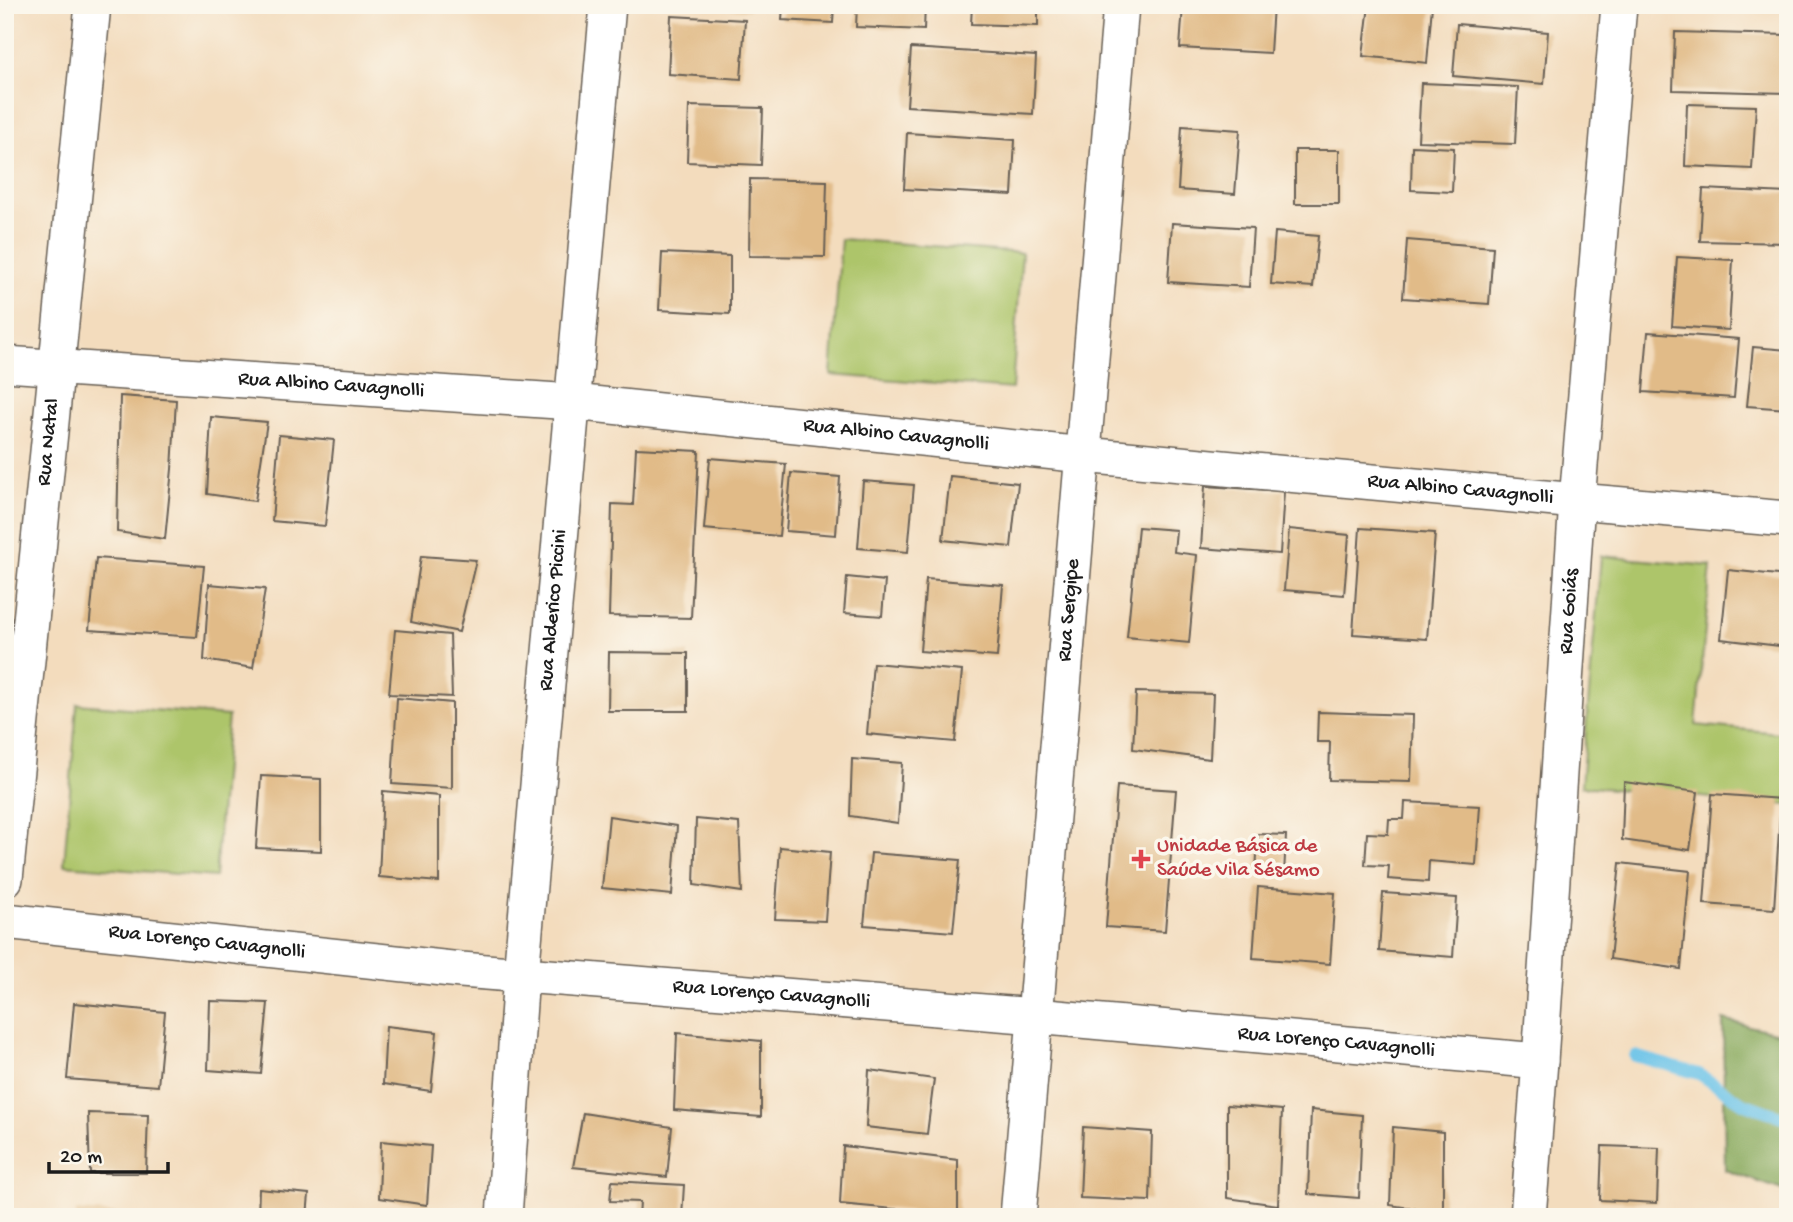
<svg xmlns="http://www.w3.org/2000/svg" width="1793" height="1222" font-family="'Gochi Hand',sans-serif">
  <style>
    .green { fill: #adc56a; stroke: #647043; stroke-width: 2 }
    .forest { fill: #8aaa5e; stroke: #53633d; stroke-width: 2 }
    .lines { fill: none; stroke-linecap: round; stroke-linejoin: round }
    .stream { stroke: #6bc3e8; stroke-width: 12 }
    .building { fill: #e1bb88 }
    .minor-casing { stroke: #675f54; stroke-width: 38 }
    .minor { stroke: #fff; stroke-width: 35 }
    .health-dot { fill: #e0444e; stroke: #fbf7ec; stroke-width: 2.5 }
    .labels { text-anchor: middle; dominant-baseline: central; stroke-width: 7; stroke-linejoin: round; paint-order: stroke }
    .street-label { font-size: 21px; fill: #1c1c1c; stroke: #fbf7ec }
    .health-label { font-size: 21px; fill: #be3a42; stroke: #fbf7ec; text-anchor: start }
  </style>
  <rect width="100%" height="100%" fill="#fbf7ec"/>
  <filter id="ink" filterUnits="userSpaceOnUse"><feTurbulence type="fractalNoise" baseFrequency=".0143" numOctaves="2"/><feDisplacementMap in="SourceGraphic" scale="14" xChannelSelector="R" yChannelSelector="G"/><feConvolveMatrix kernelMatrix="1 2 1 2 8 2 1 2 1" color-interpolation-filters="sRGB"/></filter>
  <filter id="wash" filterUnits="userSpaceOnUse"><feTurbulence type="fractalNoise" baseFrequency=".00686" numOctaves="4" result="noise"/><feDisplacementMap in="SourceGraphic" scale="28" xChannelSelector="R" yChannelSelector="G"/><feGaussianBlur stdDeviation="1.57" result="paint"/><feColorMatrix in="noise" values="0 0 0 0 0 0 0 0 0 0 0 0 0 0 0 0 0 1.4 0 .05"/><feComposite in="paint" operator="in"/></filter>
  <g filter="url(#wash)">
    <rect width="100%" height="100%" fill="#f3dcbd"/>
    <g class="green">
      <polygon points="841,239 1022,253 1012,389 831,375"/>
      <polygon points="1601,556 1711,566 1696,725 1788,734 1788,805 1581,786"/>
      <polygon points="77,704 228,716 215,877 64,865"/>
    </g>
    <polygon class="forest" points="1723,1020 1788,1035 1788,1192 1725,1170"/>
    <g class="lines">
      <polyline class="stream" points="1635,1056 1699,1074 1743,1103 1788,1119"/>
    </g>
    <g id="blocks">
      <g class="building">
        <polygon points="697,5 749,5 749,10 697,7"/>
        <polygon points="783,5 834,5 833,23 782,20"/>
        <polygon points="857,5 925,5 924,30 856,27"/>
        <polygon points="972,5 1038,5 1038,26 971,24"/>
        <polygon points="1183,5 1273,5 1270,53 1180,48"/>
        <polygon points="1369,5 1432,6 1427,63 1363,56"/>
        <polygon points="671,16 745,20 741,79 668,74"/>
        <polygon points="1457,24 1548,32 1544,84 1453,76"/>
        <polygon points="1675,32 1788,35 1788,93 1673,90"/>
        <polygon points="911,48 1036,56 1033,114 907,106"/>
        <polygon points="1421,83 1518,87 1515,144 1418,141"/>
        <polygon points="1687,104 1756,106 1752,169 1685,166"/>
        <polygon points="689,106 763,108 761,165 687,162"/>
        <polygon points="1182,126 1240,130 1235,194 1178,190"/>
        <polygon points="907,133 1015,140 1012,195 904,189"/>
        <polygon points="1412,146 1454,148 1452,192 1411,190"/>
        <rect x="1295" y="150" width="44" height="54"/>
        <polygon points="750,179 827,181 825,257 749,256"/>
        <polygon points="1703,189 1788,193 1788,243 1700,241"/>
        <polygon points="1172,223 1253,228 1249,287 1168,282"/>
        <polygon points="1275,232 1318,236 1313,287 1271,284"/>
        <polygon points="1407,240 1493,247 1489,304 1403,298"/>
        <polygon points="662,253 730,256 730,314 659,310"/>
        <polygon points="1677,257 1733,260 1729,330 1672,326"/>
        <polygon points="1648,332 1739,339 1734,398 1643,392"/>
        <polygon points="1753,347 1788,350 1788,409 1747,406"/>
        <polygon points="120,396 176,400 172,469 165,539 117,532"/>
        <polygon points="211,417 267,422 255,501 207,494"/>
        <polygon points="279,435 334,440 325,526 272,521"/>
        <polygon points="636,448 699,451 691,618 609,616 612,504 633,505"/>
        <polygon points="710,458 786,464 779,536 704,529"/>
        <polygon points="791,473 840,477 836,535 786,531"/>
        <polygon points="950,476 1018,483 1011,547 943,540"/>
        <polygon points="863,481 914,485 908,552 858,548"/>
        <polygon points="1205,486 1284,491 1280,554 1201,548"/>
        <polygon points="1138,527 1176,530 1174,552 1197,555 1189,643 1127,637"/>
        <polygon points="1360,528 1435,533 1427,639 1353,634"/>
        <polygon points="1289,529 1349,535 1344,595 1284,590"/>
        <polygon points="421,556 476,560 459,632 411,622"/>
        <polygon points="96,558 204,566 197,637 89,630"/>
        <polygon points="1728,570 1788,576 1788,647 1721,639"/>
        <polygon points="847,577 885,581 882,616 844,613"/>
        <polygon points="926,579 1003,585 997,657 920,651"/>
        <polygon points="209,584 265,589 253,668 204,660"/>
        <polygon points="395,630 450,635 452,697 389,694"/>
        <polygon points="609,652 688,653 688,711 608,711"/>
        <polygon points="873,663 962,671 955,742 867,734"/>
        <polygon points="1136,692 1213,694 1210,759 1133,749"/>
        <polygon points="397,698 452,703 452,788 392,784"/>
        <polygon points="1318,712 1413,715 1411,782 1329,780 1330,742 1317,742"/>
        <polygon points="852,759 902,763 898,823 850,816"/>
        <polygon points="261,776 321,779 321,851 256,848"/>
        <polygon points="1624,782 1698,792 1690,850 1622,840"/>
        <polygon points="1117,786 1176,790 1165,931 1106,927"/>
        <polygon points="383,791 439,796 439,882 379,877"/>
        <polygon points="1712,794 1781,799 1774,909 1704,904"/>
        <polygon points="1405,802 1480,806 1476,865 1429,861 1428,882 1388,879 1389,866 1365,865 1367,833 1388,834 1389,819 1404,819"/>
        <polygon points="609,816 677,826 672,895 602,888"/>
        <polygon points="696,819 739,823 742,892 694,885"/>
        <polygon points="1258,834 1286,835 1284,875 1256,874"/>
        <polygon points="780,847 830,852 825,921 775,919"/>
        <polygon points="871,853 960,860 953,932 864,925"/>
        <polygon points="1620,863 1690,871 1681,969 1610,959"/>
        <polygon points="1258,887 1335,893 1330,964 1253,958"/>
        <polygon points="1383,893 1457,898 1453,957 1379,951"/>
        <polygon points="210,1001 268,1003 261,1074 208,1070"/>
        <polygon points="74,1003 165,1012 158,1086 67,1079"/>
        <polygon points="386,1026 437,1032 431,1091 383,1084"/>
        <polygon points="677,1033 761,1041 761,1117 674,1110"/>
        <polygon points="869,1070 934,1079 927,1134 866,1127"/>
        <polygon points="1227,1105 1282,1110 1278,1205 1227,1198"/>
        <polygon points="1311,1110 1362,1115 1359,1198 1308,1194"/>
        <polygon points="88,1113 148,1115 146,1173 90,1173"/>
        <polygon points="583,1113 672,1127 667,1177 573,1167"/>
        <polygon points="1083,1127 1152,1132 1150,1201 1080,1198"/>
        <polygon points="1393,1127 1443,1132 1443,1213 1390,1205"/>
        <polygon points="381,1141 431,1146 427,1205 379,1198"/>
        <polygon points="843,1146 958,1160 958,1215 840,1204"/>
        <polygon points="1602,1146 1659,1148 1657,1203 1600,1200"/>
        <polygon points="612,1181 684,1185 682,1217 639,1217 640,1202 610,1201"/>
        <polygon points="259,1189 309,1194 307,1217 258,1217"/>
        <polygon points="76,1211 141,1215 141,1217 76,1217"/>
      </g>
    </g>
  </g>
  <g filter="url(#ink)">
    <use href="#blocks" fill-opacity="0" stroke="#675f54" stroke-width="2"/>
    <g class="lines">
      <defs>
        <g id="minor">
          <path id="s1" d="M5,364L573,402L1084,455L1577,501L1788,519"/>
          <path id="s2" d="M5,879L93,5"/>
          <path id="s3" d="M5,921L461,970L1035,1016L1540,1061"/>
          <path id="s4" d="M504,1217L521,975L608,5"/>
          <path id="s5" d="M1018,1217L1121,5"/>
          <path id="s6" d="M1528,1217L1540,1061L1577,501L1619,5"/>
        </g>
      </defs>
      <use href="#minor" class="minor-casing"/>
      <use href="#minor" class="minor"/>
    </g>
  </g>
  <path class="health-dot" d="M1137.5 848.5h7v7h7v7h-7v7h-7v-7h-7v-7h7z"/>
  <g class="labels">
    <g class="street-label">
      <text stroke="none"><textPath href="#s1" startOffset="327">Rua Albino Cavagnolli</textPath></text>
      <text stroke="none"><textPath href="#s1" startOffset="894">Rua Albino Cavagnolli</textPath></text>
      <text stroke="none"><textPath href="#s2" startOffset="439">Rua Natal</textPath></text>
      <text stroke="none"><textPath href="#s1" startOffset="1461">Rua Albino Cavagnolli</textPath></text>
      <text stroke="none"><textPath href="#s4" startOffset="609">Rua Alderico Piccini</textPath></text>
      <text stroke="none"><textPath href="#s5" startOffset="609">Rua Sergipe</textPath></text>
      <text stroke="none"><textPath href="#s6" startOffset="607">Rua Goiás</textPath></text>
      <text stroke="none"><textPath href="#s3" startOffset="203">Rua Lorenço Cavagnolli</textPath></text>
      <text stroke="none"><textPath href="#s3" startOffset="770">Rua Lorenço Cavagnolli</textPath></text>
      <text stroke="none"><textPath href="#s3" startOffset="1337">Rua Lorenço Cavagnolli</textPath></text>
    </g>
    <g class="health-label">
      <text x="1157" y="847">Unidade Básica de<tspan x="1157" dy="24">Saúde Vila Sésamo</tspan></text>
    </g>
  </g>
  <rect width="1793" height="1222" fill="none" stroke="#fbf7ec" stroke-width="28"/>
  <path d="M49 1162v10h119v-10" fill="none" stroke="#1c1c1c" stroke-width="3.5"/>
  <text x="60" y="1162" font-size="21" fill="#1c1c1c" stroke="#fbf7ec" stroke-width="5" paint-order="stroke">20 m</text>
</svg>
